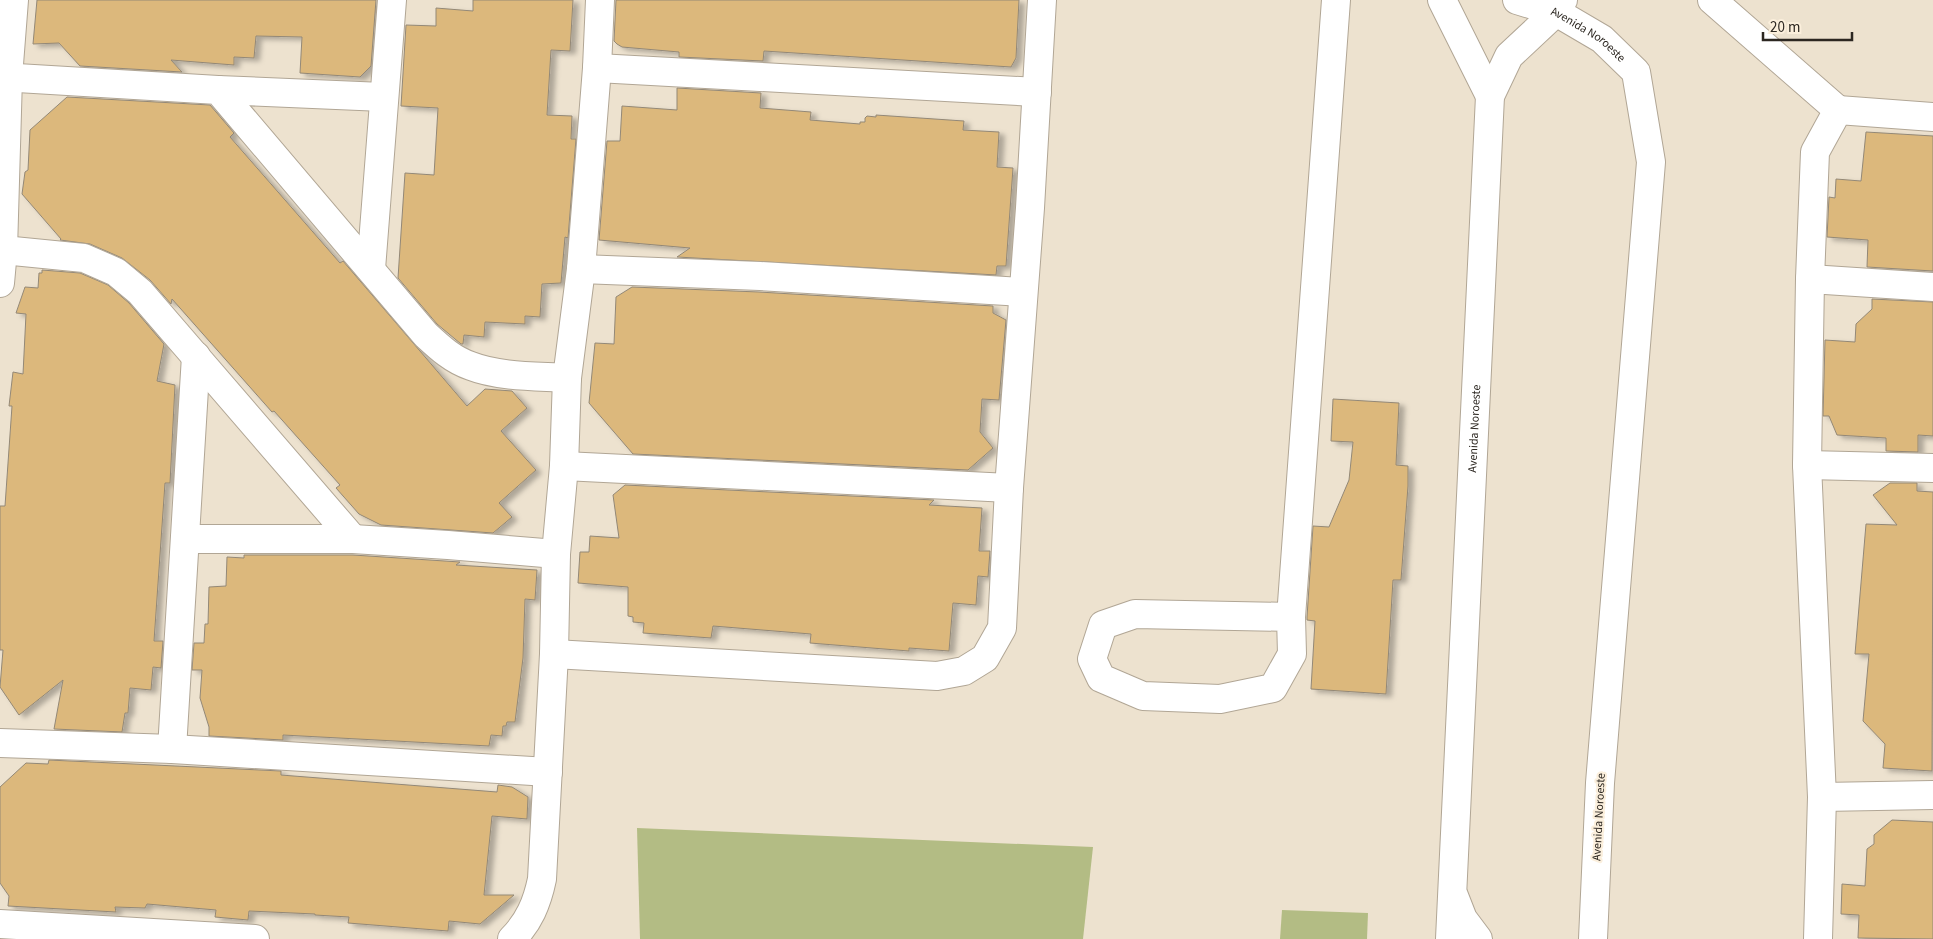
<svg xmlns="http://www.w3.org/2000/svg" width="1933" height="939" font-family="'Source Sans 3',sans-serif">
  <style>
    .green { fill: #b3bc84 }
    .building { fill: #dcb87b; stroke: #938877; filter: url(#shadow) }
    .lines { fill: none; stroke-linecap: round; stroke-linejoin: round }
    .minor-casing { stroke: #b1a695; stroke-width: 30 }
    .minor { stroke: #fff; stroke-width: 28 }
    .labels { text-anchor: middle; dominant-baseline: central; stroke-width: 4.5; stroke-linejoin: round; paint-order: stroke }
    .street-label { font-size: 12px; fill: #2c2721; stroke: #fbefdc }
  </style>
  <defs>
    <filter id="shadow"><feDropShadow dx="5.5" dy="3" stdDeviation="2.5" flood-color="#0004"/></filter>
  </defs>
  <rect width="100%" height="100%" fill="#ede2cf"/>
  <g class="green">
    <polygon points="637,828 1093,847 1083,939 640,939"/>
    <polygon points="1282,910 1368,913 1367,939 1280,939"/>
  </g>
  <g class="building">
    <polygon points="37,0 376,0 371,66 360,77 300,73 302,37 256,36 254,58 234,57 234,65 171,60 182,72 80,66 59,43 33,44"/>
    <polygon points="473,0 573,0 570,51 551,50 547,115 572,116 571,139 576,139 568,238 565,237 561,283 542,284 540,317 525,316 525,324 485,322 484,337 464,335 463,344 461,344 437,324 398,278 405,173 434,175 438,108 401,106 406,25 436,26 436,8 473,11"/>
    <polygon points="616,0 1019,0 1016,58 1011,67 764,51 763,61 679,57 679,52 622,47 617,44 614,41"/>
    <polygon points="677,88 761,93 760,108 811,112 810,120 860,124 860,122 865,122 865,118 867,116 876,117 876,115 964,121 963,130 999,132 997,167 1013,168 1006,266 997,266 996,275 677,257 690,248 599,240 607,141 620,141 622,106 677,110"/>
    <polygon points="67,97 210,105 234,133 230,137 340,263 343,261 467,406 485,389 512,391 527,408 501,431 536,470 499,503 512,517 493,533 381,525 359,514 336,488 340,485 274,411 272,412 172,299 171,304 150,280 122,258 90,244 60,240 61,239 22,194 25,172 28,170 30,130"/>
    <polygon points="1866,132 1933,136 1933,271 1867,267 1868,240 1827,237 1829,197 1835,198 1836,179 1861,181"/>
    <polygon points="42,270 80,273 108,285 129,303 164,344 157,381 175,385 170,483 165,483 154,641 163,641 161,668 153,667 151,690 130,688 128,713 125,713 122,732 54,729 63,680 19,715 0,687 3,650 0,650 0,506 5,506 12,406 9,406 13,372 23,374 26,314 16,313 25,287 38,288 39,273 42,273"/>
    <polygon points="632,287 759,292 993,306 993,313 1006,320 999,400 982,399 980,432 993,448 968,470 633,454 589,403 595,343 614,344 616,297"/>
    <polygon points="1872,299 1933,302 1933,436 1918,435 1918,452 1886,451 1886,438 1837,435 1829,416 1823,416 1825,340 1855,342 1856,324 1872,309"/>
    <polygon points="1333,399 1399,403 1396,465 1408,466 1408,486 1401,580 1393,580 1386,694 1311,689 1315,621 1307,620 1307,617 1313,526 1329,527 1349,480 1353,442 1331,441"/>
    <polygon points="1890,483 1917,483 1917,491 1933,492 1932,771 1883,768 1885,744 1863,721 1869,654 1855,654 1866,524 1897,525 1873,495"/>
    <polygon points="625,485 934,500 929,505 982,508 979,551 990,551 988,577 978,576 976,605 953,603 949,651 909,648 909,651 810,643 811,634 713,626 711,638 643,633 644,623 633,622 633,617 628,616 628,587 578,583 580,552 589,552 590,536 619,538 613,495"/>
    <polygon points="244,555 353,555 460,562 456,565 537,570 535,600 525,599 523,658 515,722 507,722 506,726 503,726 502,736 491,735 489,746 283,735 283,740 209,736 209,727 200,698 202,670 192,670 194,643 204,643 205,624 208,624 209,587 226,586 227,557 244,558"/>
    <polygon points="49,760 281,771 281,775 497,792 498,785 512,787 528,797 527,819 492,816 484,895 514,895 480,924 449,921 448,931 348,923 349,917 315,915 315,914 249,911 248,920 215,917 216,910 147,904 145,908 115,907 116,912 8,906 9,896 0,883 0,787 26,763 48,764"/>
    <polygon points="1892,820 1933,822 1933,939 1858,938 1859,915 1841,914 1842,884 1865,886 1867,849 1874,844 1874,835"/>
  </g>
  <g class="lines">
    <defs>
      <g id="minor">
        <polyline points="1442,0 1490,96"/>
        <path id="s1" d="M1517,0L1556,12L1602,39L1636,72L1651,162L1600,783L1593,939"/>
        <polyline points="1712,0 1838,110"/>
        <polyline points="597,68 1037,92"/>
        <path d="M0,77L218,90L426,335C440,348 453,360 471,366C499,377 538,376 567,378"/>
        <polyline points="218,90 383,97"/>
        <polyline points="3,250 84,258 116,272 140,292 353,539"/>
        <polyline points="371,269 392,0"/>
        <polyline points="581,269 760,276 1023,292"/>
        <polyline points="1810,279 1933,287"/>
        <polyline points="0,283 3,250 8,77 14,0"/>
        <polyline points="1807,465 1933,468"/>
        <polyline points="564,466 1009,488"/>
        <polyline points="185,539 353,539 448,545 556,554"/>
        <polyline points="1291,617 1135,614 1103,625 1092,659 1101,678 1143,696 1220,699 1273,688 1292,654 1291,617 1336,0"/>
        <polyline points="554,654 937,676 964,671 985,658 1002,628 1009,488 1030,208 1042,0"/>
        <polyline points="0,743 172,749 548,772"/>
        <polyline points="172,749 196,356"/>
        <polyline points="1822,797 1933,795"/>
        <polyline points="1454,896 1463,919 1478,939"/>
        <polyline points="0,924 255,939"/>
        <path d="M512,939C529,922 537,903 542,879L554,654L556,554L564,466L567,378L581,269L597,68L600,0"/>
        <path id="s2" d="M1450,939L1490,96L1509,56L1556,12L1563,0"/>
        <polyline points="1818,939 1822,797 1807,465 1810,279 1815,152 1838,110 1933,117"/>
      </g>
    </defs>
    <use href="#minor" class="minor-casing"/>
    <use href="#minor" class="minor"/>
  </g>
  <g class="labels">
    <g class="street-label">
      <text stroke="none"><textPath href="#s1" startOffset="80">Avenida Noroeste</textPath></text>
      <text stroke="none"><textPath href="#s2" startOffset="511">Avenida Noroeste</textPath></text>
      <text transform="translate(1599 817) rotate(-87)">Avenida Noroeste</text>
    </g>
  </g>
  <path d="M1763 32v8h89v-8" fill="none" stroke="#2c2721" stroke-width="2.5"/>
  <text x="1770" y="32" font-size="15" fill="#2c2721" stroke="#fbefdc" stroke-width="4" paint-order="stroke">20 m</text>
</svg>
